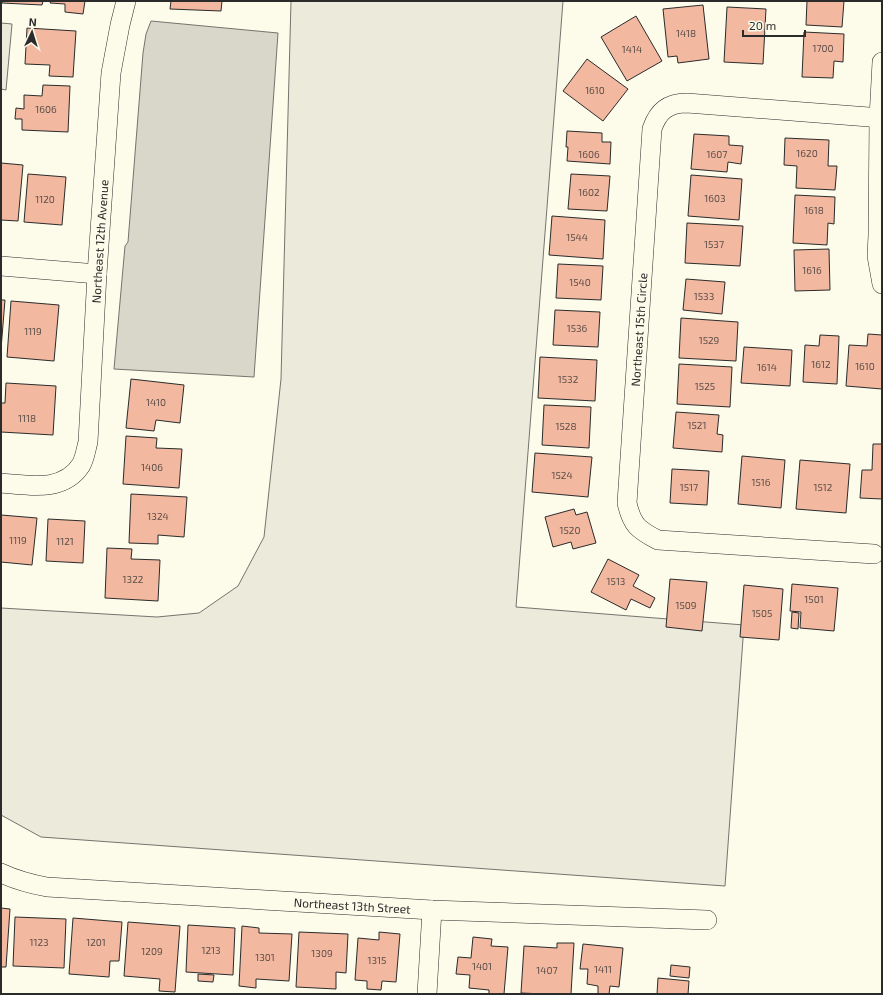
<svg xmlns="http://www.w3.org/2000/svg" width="883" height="995" font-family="'Exo 2',sans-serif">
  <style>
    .green { fill: #ecebdb; stroke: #74746e }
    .water { fill: #d8d7c9; stroke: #74746e }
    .building { fill: #f2b8a0; stroke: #2b2b2b }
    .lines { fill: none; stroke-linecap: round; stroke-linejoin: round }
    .street-casing { stroke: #2b2b2b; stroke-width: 20 }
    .street { stroke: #fdfbea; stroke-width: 19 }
    .labels { text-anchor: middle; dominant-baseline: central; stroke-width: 3; stroke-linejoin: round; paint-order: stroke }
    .number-label { font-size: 10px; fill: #5d4e48 }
    .street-label { font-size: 12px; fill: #2b2b2b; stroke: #fdfbea }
  </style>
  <rect width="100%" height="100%" fill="#fdfbea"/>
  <g class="green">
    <polygon points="291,1 563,1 516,607 744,625 725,886 41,837 1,815 1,608 157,617 199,613 238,586 264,537 281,379"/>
    <polygon points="1,23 12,24 6,90 1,89"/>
  </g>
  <polygon class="water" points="151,21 278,33 254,377 114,369 125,246 128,242 143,53 146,34"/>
  <g class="building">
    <polygon points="2,1 43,1 42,5 2,3"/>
    <polygon points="51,1 85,1 83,14 65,12 65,4 50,3"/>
    <polygon points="171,1 222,1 221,11 170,9"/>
    <polygon points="807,1 844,1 842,27 806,25"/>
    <polygon points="703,5 709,59 678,63 677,56 668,57 663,9"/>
    <polygon points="727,7 766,9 763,64 724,62"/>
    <polygon points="636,16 662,61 627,81 601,37"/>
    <polygon points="27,28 76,31 73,77 49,76 50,65 25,64"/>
    <polygon points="804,32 844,34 843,62 834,61 833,78 802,77"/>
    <polygon points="587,59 628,89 603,121 563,91"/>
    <polygon points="43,85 70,86 68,132 22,130 22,119 15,119 16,108 24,109 24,95 42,96"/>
    <polygon points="567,131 602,133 602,142 611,142 610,164 567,161 568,147 566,147"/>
    <polygon points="694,134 729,136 729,145 743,146 741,164 728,162 727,172 691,169"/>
    <polygon points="785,138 829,140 828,166 837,166 835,190 796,188 797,166 784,165"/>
    <polygon points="1,163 23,165 18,221 1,220"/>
    <polygon points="28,174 66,177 62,225 24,222"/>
    <polygon points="571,174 610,176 607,211 568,209"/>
    <polygon points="691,175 742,179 739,220 688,216"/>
    <polygon points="795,195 835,197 834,224 828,223 827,245 793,243"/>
    <polygon points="552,216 605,220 603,259 549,255"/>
    <polygon points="687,223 743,226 740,266 685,263"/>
    <polygon points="829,249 830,290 795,291 794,250"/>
    <polygon points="558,264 603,266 601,300 556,298"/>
    <polygon points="686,279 725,282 722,314 683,310"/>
    <polygon points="1,300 5,300 1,349"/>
    <polygon points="11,301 59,305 54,361 7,357"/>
    <polygon points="555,310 600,312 598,347 553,345"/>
    <polygon points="681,318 738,322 736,361 679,358"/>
    <polygon points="868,334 882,335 882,389 846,386 849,345 867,346"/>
    <polygon points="820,335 839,336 837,384 803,382 805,345 819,346"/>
    <polygon points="744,347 792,350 790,386 741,383"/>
    <polygon points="540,357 597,360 595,401 538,398"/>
    <polygon points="679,364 732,367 730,407 677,404"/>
    <polygon points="131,379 184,385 180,423 156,420 154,431 126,428"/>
    <polygon points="6,383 56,386 53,435 1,432 1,403 5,403"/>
    <polygon points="544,405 591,407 589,448 542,445"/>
    <polygon points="676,412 719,415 717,434 723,435 722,452 673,448"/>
    <polygon points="126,436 157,438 156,448 182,449 179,488 123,484"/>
    <polygon points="873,444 882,444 882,499 860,498 862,470 872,470"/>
    <polygon points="535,453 592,457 588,497 532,492"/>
    <polygon points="742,456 785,460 781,508 738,504"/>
    <polygon points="800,460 850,464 846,513 796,509"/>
    <polygon points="672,469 709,471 707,505 670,503"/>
    <polygon points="131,494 187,497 184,537 158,535 158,544 129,543"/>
    <polygon points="574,509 576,515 587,512 596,543 573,549 571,542 553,547 545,517"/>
    <polygon points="1,515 37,518 32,565 1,562"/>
    <polygon points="48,519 85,521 83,563 46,561"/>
    <polygon points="107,548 132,549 131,559 160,560 158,601 105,598"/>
    <polygon points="608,559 639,575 633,586 655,598 650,608 631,599 626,610 591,592"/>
    <polygon points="670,579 707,582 702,631 666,627"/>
    <polygon points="792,584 838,588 834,631 800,628 801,612 790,611"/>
    <polygon points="744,585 783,589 779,640 740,637"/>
    <polygon points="792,612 799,613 798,629 791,628"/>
    <polygon points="1,908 10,909 6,967 1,967"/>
    <polygon points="15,917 66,919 64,968 13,966"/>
    <polygon points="73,918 122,922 119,961 110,961 109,977 69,974"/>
    <polygon points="128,922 180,926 175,992 159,991 160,979 124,976"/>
    <polygon points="188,925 235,928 233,975 186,972"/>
    <polygon points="242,926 259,928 259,933 292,934 289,981 256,979 256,988 239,986"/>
    <polygon points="299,932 348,934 346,973 336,972 336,989 296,987"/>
    <polygon points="379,932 400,934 396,982 382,981 381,990 367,989 367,981 355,980 358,938 379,940"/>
    <polygon points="473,937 492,939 491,946 508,947 504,994 489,994 489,990 469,988 470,975 456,974 458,957 471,958"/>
    <polygon points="557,943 574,943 571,994 544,994 521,993 524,946 557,948"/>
    <polygon points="583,944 623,948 619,987 610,986 609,994 598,994 598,986 587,984 588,969 580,969"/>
    <polygon points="671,965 690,967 689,978 670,976"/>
    <polygon points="198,974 214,975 213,982 198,981"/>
    <polygon points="658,978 689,981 688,994 657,994"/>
  </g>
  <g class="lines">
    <defs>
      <g id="street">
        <polyline points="882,62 879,118 878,235 877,256 882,284"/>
        <polyline points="1,266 97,274"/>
        <path id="s1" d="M1,483C28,485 63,493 81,465C85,458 86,449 88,442L97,274L111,73L120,25L126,1"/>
        <path id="s2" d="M874,554L658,540C638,530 632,525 627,503L652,129C658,111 668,103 687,103L882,118"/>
        <path id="s3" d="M1,873C16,880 31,884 47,887L432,910L707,920"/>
        <polyline points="427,994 432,910"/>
      </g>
    </defs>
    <use href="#street" class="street-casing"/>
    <use href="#street" class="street"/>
  </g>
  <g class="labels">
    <g class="number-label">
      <text x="686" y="33">1418</text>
      <text x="823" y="48">1700</text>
      <text x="632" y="49">1414</text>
      <text x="595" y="90">1610</text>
      <text x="46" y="109">1606</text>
      <text x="807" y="153">1620</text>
      <text x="589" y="154">1606</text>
      <text x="717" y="154">1607</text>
      <text x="589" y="192">1602</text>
      <text x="715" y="198">1603</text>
      <text x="45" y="199">1120</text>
      <text x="814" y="210">1618</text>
      <text x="577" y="237">1544</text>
      <text x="714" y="244">1537</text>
      <text x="812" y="270">1616</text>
      <text x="580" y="282">1540</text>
      <text x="704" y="296">1533</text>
      <text x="577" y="328">1536</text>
      <text x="33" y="331">1119</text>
      <text x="709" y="340">1529</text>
      <text x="821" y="364">1612</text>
      <text x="865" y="366">1610</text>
      <text x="767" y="367">1614</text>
      <text x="568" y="379">1532</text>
      <text x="705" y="386">1525</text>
      <text x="156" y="402">1410</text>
      <text x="27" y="418">1118</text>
      <text x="697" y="425">1521</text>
      <text x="566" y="426">1528</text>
      <text x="152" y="467">1406</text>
      <text x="562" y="475">1524</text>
      <text x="761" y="482">1516</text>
      <text x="689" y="487">1517</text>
      <text x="823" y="487">1512</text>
      <text x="158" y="516">1324</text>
      <text x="570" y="530">1520</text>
      <text x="18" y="540">1119</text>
      <text x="65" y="541">1121</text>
      <text x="133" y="579">1322</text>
      <text x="616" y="581">1513</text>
      <text x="814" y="599">1501</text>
      <text x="686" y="605">1509</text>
      <text x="762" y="613">1505</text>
      <text x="39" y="942">1123</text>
      <text x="96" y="942">1201</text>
      <text x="211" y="950">1213</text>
      <text x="152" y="951">1209</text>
      <text x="322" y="953">1309</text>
      <text x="265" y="957">1301</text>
      <text x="377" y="960">1315</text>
      <text x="482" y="966">1401</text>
      <text x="603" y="969">1411</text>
      <text x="547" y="970">1407</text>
    </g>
    <g class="street-label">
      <text stroke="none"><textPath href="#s1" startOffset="312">Northeast 12th Avenue</textPath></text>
      <text stroke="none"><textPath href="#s2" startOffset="441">Northeast 15th Circle</textPath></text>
      <text stroke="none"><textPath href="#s3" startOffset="354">Northeast 13th Street</textPath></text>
    </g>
  </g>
  <rect width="883" height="995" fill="none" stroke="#2b2b2b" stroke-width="4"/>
  <g transform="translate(32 32) rotate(4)" stroke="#fdfbea" stroke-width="3" paint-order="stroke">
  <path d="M0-3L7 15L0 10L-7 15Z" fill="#2b2b2b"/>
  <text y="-6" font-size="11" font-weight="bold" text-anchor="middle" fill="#2b2b2b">N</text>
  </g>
  <path d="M743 30v6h62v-6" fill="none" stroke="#2b2b2b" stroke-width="2"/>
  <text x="749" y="30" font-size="12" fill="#2b2b2b" stroke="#fdfbea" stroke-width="3" paint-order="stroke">20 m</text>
</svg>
